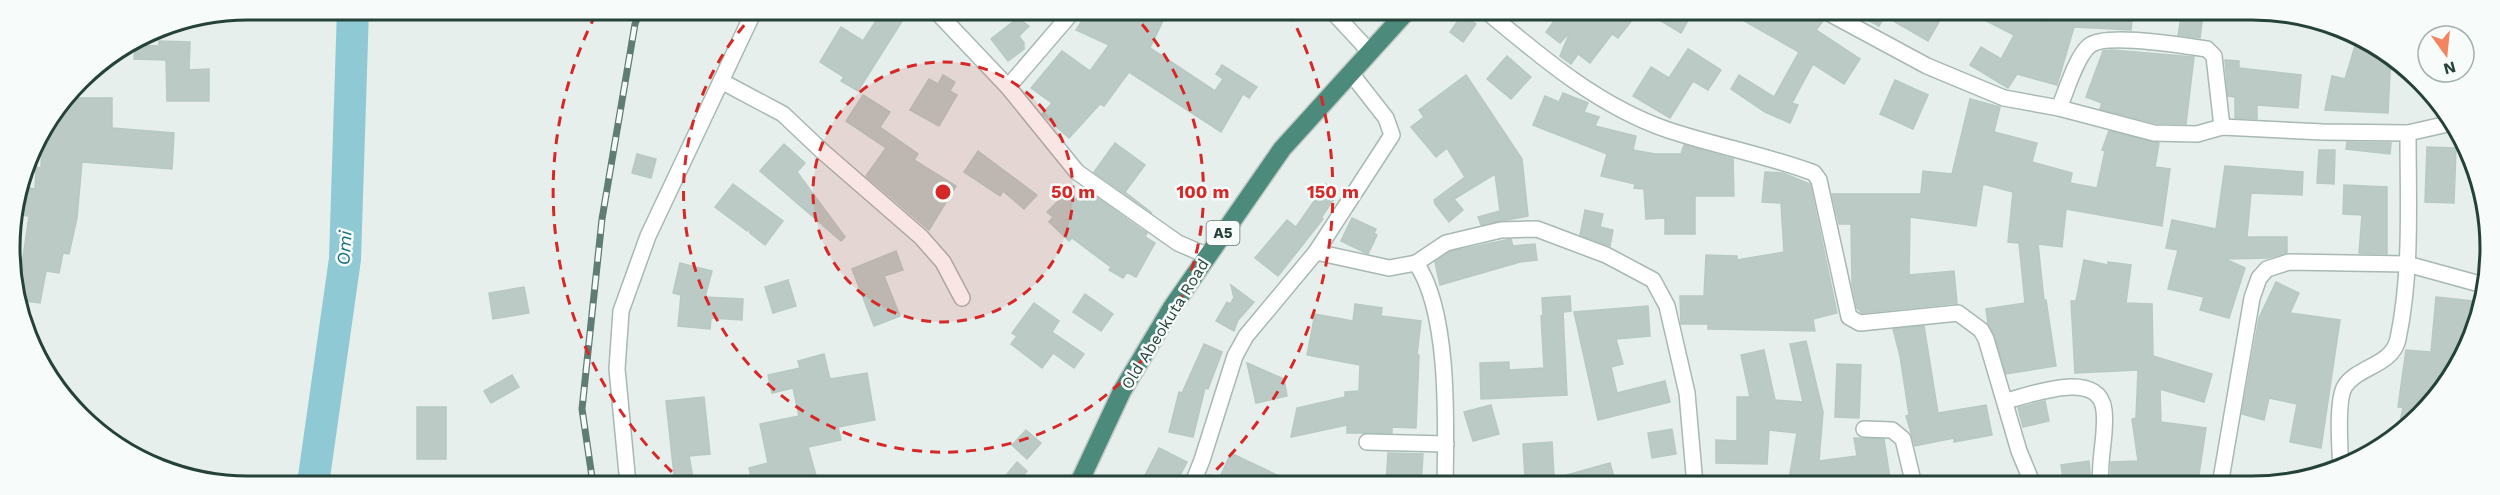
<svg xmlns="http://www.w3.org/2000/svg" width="2500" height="495" font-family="'Work Sans',sans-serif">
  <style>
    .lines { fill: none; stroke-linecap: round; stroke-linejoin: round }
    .river { stroke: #8ec9d4; stroke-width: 32 }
    .building { fill: #bbcac4; stroke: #b8c9c2; stroke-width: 1.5 }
    .minor-casing { stroke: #a8b8b2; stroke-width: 18 }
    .trunk-casing { stroke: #c2cac8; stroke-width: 21 }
    .minor { stroke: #fff; stroke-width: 15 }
    .trunk { stroke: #4c8a7c; stroke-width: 18 }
    .rail-casing { stroke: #5f7d75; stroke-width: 7 }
    .rail { stroke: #f7fbf9; stroke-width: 4.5; stroke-dasharray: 14; stroke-linecap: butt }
    .ring { fill: none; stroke: #d62828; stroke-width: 3; stroke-dasharray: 10 8 }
    .labels { text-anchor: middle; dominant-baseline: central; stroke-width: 5; stroke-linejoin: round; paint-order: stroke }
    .shield { fill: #f7fbf9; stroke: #637a73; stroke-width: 1.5 }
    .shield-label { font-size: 15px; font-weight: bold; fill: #24423a }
    .street-label { font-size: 16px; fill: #24423a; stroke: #f7fbf9 }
    .water-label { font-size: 18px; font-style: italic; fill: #1c6f80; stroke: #f7fbf9 }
    .rim { fill: none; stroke: #24423a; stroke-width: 3 }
    .centre { fill: #d62828; stroke: #f7fbf9; stroke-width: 3 }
    .ring-label { font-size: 18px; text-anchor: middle; font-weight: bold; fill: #d62828; stroke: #f7fbf9; stroke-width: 5; stroke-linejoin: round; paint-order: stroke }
  </style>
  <rect width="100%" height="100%" fill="#e6efeb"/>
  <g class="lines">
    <polyline class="river" points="313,484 345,259 353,9"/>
  </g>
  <g class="building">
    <polygon points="883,10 909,10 858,91 841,81 844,77 820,62 841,27 863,41"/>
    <polygon points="1089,10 1168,10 1150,48 1215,91 1223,79 1216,74 1222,65 1257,87 1249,98 1243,94 1221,132 1129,72 1104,106 1100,104 1069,138 1042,114 1052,103 1031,88 1062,51 1090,71 1109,45 1076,30"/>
    <polygon points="1562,10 1640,10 1618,38 1612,34 1590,63 1578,54 1571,64 1560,56 1570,32 1560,43 1546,32"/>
    <polygon points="1643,10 1694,10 1681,33"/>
    <polygon points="1725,10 1790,11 1803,19 1808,11 1815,11 1823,21 1816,30 1860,59 1844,84 1813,64 1792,103 1798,105 1790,123 1765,112 1731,89 1739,75 1774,97 1799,52"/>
    <polygon points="1850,11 1920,11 1939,22 1928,41 1885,16 1879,26"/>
    <polygon points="1967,11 2025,11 2047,22 2050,11 2069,11 2097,19 2098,11 2133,11 2131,30 2074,27 2057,85 2017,74 2008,88 1970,65 1981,47 2001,59 2014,35"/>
    <polygon points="2182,12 2203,15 2200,38 2178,35"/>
    <polygon points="1462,15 1476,24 1463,42 1450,32"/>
    <polygon points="1018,18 1029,26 1019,36 1024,43 1024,49 1008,61 991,39"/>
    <polygon points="2358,36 2371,41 2394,60 2390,72 2388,113 2325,110 2332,76 2345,79"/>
    <polygon points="159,41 190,42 189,70 209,69 209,101 167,101 166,60 134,59 135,45 159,46"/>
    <polygon points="1688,49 1721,70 1708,90 1693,81 1670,118 1633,96 1651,67 1669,78"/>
    <polygon points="2112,50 2194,57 2186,124 2155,123 2100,109 2102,103 2086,97 2103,51"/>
    <polygon points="1507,56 1531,77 1511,99 1487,79"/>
    <polygon points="2225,60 2239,61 2239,68 2301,75 2298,108 2257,105 2257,119 2235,118 2235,97 2228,96"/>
    <polygon points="943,75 955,82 950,91 957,95 939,126 910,110 929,79 938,84"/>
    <polygon points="1466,75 1522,159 1528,216 1481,225 1478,217 1500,211 1495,174 1454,199 1463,210 1449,222 1435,204 1434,200 1465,177 1447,148 1436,157 1411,127 1424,117 1419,110"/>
    <polygon points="1895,80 1928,95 1913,129 1880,114"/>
    <polygon points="1563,93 1588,103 1584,112 1599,117 1595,126 1636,136 1633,150 1655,154 1681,154 1684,145 1733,159 1734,196 1695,196 1695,234 1665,234 1665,218 1646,219 1644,189 1634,188 1635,184 1601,176 1607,154 1533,125 1545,96 1559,102"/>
    <polygon points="863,95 890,112 880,127 918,154 914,160 956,186 929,230 866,176 886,148 846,121"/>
    <polygon points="66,98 112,98 112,128 174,133 172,169 82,162 77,218 69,254 63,253 59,273 46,271 40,303 18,300 14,270 21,271 29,216 14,214 20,186 35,189 36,167 41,168 42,135"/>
    <polygon points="1970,99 2000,107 1994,132 2037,143 2032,162 2072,173 2070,183 2097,188 2105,151 2102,150 2109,131 2159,143 2155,167 2170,169 2162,226 2066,209 2062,247 2038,244 2044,300 2046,300 2056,366 2006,374 1995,336 1988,324 1986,309 2025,303 2019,243 2008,242 2013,192 1983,184 1976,226 1910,217 1909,275 1954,271 1957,303 1862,313 1857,308 1852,284 1851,224 1839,224 1832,194 1921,194 1923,171 1952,174"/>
    <polygon points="2347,142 2391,143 2390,154 2346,149"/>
    <polygon points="1115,143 1145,165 1125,192 1152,213 1094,172"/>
    <polygon points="784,144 805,163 797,172 845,237 841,241 760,171"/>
    <polygon points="2427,147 2456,148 2454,203 2425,202"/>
    <polygon points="2319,150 2335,150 2334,184 2317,183"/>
    <polygon points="978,151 1037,195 1024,209 1003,191 1000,196 964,172"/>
    <polygon points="637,154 656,159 651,178 632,173"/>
    <polygon points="2225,166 2303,172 2302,195 2251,193 2247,237 2287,237 2287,253 2268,258 2225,259 2245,268 2229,318 2200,310 2204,297 2168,289 2178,250 2166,248 2172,220 2216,229"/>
    <polygon points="1765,172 1783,173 1810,184 1837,313 1813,319 1815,331 1708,329 1708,324 1681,324 1680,296 1704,296 1706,255 1737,256 1737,260 1784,252 1781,203 1762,202"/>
    <polygon points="733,184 783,221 765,245 750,233 748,226 747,231 715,207"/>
    <polygon points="1326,184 1336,191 1336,196 1321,218 1323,219 1278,276 1255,258 1287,220 1296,227"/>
    <polygon points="2344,185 2387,187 2387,254 2359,253 2362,215 2343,214"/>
    <polygon points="1085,189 1142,230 1147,233 1145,237 1155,243 1136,277 1127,272 1123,278 1109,270 1111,267 1072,238 1069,241 1049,222 1053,217 1047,212 1060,199 1068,194 1075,200"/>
    <polygon points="1585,210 1603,214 1600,227 1613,230 1610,246 1580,235"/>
    <polygon points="1352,218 1376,229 1374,233 1377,235 1368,254 1341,241"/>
    <polygon points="1511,239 1513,246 1535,244 1537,260 1520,262 1440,285 1435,262 1449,252"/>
    <polygon points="896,251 903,270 884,276 900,316 874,326 852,269"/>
    <polygon points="2084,260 2108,265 2108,262 2131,265 2126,303 2152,304 2153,356 2212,374 2204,402 2160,389 2161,422 2206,428 2198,481 2165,476 2166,485 2111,485 2111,462 2138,461 2132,419 2136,418 2138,370 2075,373 2071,301 2076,301"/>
    <polygon points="680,263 712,271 705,297 743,299 742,320 711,318 710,329 678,326 681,295 673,293"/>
    <polygon points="788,280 796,306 773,313 765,287"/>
    <polygon points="2276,282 2299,293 2290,313 2340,320 2321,448 2290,442 2297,404 2269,398 2264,420 2242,414 2259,318"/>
    <polygon points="1231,285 1254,302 1238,320 1234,331 1216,321 1227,302 1230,304 1234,298"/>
    <polygon points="524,287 529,313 493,319 489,293"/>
    <polygon points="1085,294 1113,314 1101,331 1073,312"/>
    <polygon points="1570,296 1571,311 1563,312 1567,395 1481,399 1480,363 1509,362 1509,370 1544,368 1541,316 1543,316 1542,298"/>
    <polygon points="2436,297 2472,301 2467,351 2421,416 2398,432 2403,407 2398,407 2406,350 2431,352"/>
    <polygon points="1034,303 1059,321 1052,332 1084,354 1074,368 1053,353 1042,368 1011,344 1017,336 1012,333"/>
    <polygon points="1355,304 1382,308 1381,316 1421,321 1417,355 1419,355 1416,428 1392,427 1392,433 1347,433 1347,425 1291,437 1297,408 1345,397 1345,392 1359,391 1360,365 1307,355 1315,314 1353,321"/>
    <polygon points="1648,306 1650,336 1616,339 1623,364 1611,367 1617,393 1665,381 1670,402 1598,420 1574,312"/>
    <polygon points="1924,326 1938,413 1986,405 1992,435 1954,442 1954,438 1915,446 1906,416 1909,415 1900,356 1893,329"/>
    <polygon points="1806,341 1823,412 1819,461 1857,456 1854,438 1884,439 1891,485 1788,485 1797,433 1769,430 1767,464 1716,463 1716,440 1737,441 1737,397 1750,397 1741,355 1764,350 1775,400 1803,402 1790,344"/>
    <polygon points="1204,344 1222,352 1208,389 1205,388 1193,437 1169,432 1179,392 1182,393"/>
    <polygon points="824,354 830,379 867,373 875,420 838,427 841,440 808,447 817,479 797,484 753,484 749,468 768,463 760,424 799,416 793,388 772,393 768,375 800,368 798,361"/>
    <polygon points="1247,363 1284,379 1287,396 1256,403"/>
    <polygon points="1837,364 1861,365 1859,418 1835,417"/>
    <polygon points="512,375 519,387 491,403 484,391"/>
    <polygon points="704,397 710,454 689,456 694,484 675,484 666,401"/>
    <polygon points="2045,401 2049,421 2023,427 2018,408"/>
    <polygon points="1491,405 1499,434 1473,441 1464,412"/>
    <rect x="417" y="407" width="29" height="52"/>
    <polygon points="1672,429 1676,454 1652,458 1648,433"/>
    <polygon points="1026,430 1041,443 1027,459 1012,445"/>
    <polygon points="1552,442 1554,476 1525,478 1523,444"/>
    <polygon points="1159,448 1187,462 1175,485 1140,485"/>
    <polygon points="1231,453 1241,458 1298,485 1227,485 1218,481"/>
    <polygon points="1388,453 1423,454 1421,485 1386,483"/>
    <polygon points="2089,461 2091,485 2064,485 2061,465"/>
    <polygon points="1017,462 1027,471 1016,485 998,485"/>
    <polygon points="1610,463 1616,485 1545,485 1545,481"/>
  </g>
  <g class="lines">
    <defs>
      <g id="minor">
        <polyline points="935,10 1008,87 1077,172 1178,243 1208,256"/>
        <polyline points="1331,10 1369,51"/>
        <path d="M1485,10C1541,57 1598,106 1668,130C1716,146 1766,155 1814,173L1819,180L1849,317L1860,323L1958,313L1981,330L1986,339L2019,451L2033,485"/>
        <polyline points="1825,11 1927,66 2004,98 2059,108 2154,133 2197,134 2222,127 2323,132 2408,133 2452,123"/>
        <polyline points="721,81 783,114 822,151 921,237 943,262 962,298"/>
        <polyline points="1008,87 1074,10"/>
        <path d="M2059,108C2066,92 2076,57 2089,46C2105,32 2185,46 2207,49L2214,56L2222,127"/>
        <path d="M1316,252L1389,268L1416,263C1450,312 1446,425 1445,485"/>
        <polyline points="1416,263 1446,243 1501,230 1537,229 1606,255 1653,280 1667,306 1687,393 1695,485"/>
        <path d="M2006,401C2031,395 2099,368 2104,410C2107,435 2098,460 2101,485"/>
        <polyline points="1864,429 1892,430 1903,439 1914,485"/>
        <polyline points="1367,442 1446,444"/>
        <path d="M2341,469C2340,451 2336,400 2345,386C2358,366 2392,366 2398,339C2412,272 2408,201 2408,133"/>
        <polyline points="628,484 617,369 621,311 648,236 755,9"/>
        <polyline points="1192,485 1202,460 1235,356 1246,336 1316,252 1392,135 1386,118 1350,72"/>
        <polyline points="2220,485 2252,298 2259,278 2267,269 2289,262 2407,264 2487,286"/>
      </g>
      <polyline id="trunk" points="1078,485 1122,391 1171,309 1282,149 1408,10"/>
    </defs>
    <use href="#minor" class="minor-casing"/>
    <use href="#trunk" class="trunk-casing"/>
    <use href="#minor" class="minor"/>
    <use href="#trunk" class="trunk"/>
    <defs>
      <polyline id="rail" points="593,484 582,409 602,219 635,24 641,9"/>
    </defs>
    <use href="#rail" class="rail-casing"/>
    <use href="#rail" class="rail"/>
  </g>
  <circle cx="943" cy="192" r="130" fill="#d62828" fill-opacity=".12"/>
  <g class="ring">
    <circle cx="943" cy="192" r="130"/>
    <path d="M1130 11A260 260 0 1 1 758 10"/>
    <path d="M685 484A390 390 0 0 1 597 12M1289 12A390 390 0 0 1 1201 484"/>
  </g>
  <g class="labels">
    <rect class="shield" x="1206.5" y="221" width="33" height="24" rx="4.5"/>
    <g class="shield-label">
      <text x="1223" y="233">A5</text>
    </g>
    <g class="street-label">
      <text transform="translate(1165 324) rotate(-58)">Old Abeokuta Road</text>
    </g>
    <g class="water-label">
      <text transform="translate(344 248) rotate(-86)">Omi</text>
    </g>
  </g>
  <path d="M0 0H2500V495H0ZM248 20H2252A228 228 0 0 1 2480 248V248A228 228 0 0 1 2252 476H248A228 228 0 0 1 20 248V248A228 228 0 0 1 248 20Z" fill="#f7fbf9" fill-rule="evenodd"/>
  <path class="rim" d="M248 20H2252A228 228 0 0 1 2480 248V248A228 228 0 0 1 2252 476H248A228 228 0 0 1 20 248V248A228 228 0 0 1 248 20Z"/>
  <circle cx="943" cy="192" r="9" class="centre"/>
  <g class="ring-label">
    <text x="1073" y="198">50 m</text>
    <text x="1203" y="198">100 m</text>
    <text x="1333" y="198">150 m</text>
  </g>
  <g transform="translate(2446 54) rotate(165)"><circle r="28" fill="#f7fbf9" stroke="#a3b1ad" stroke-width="1.5"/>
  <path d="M0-4.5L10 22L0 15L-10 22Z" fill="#f4845f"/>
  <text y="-9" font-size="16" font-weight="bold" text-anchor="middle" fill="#24423a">N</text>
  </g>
</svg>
